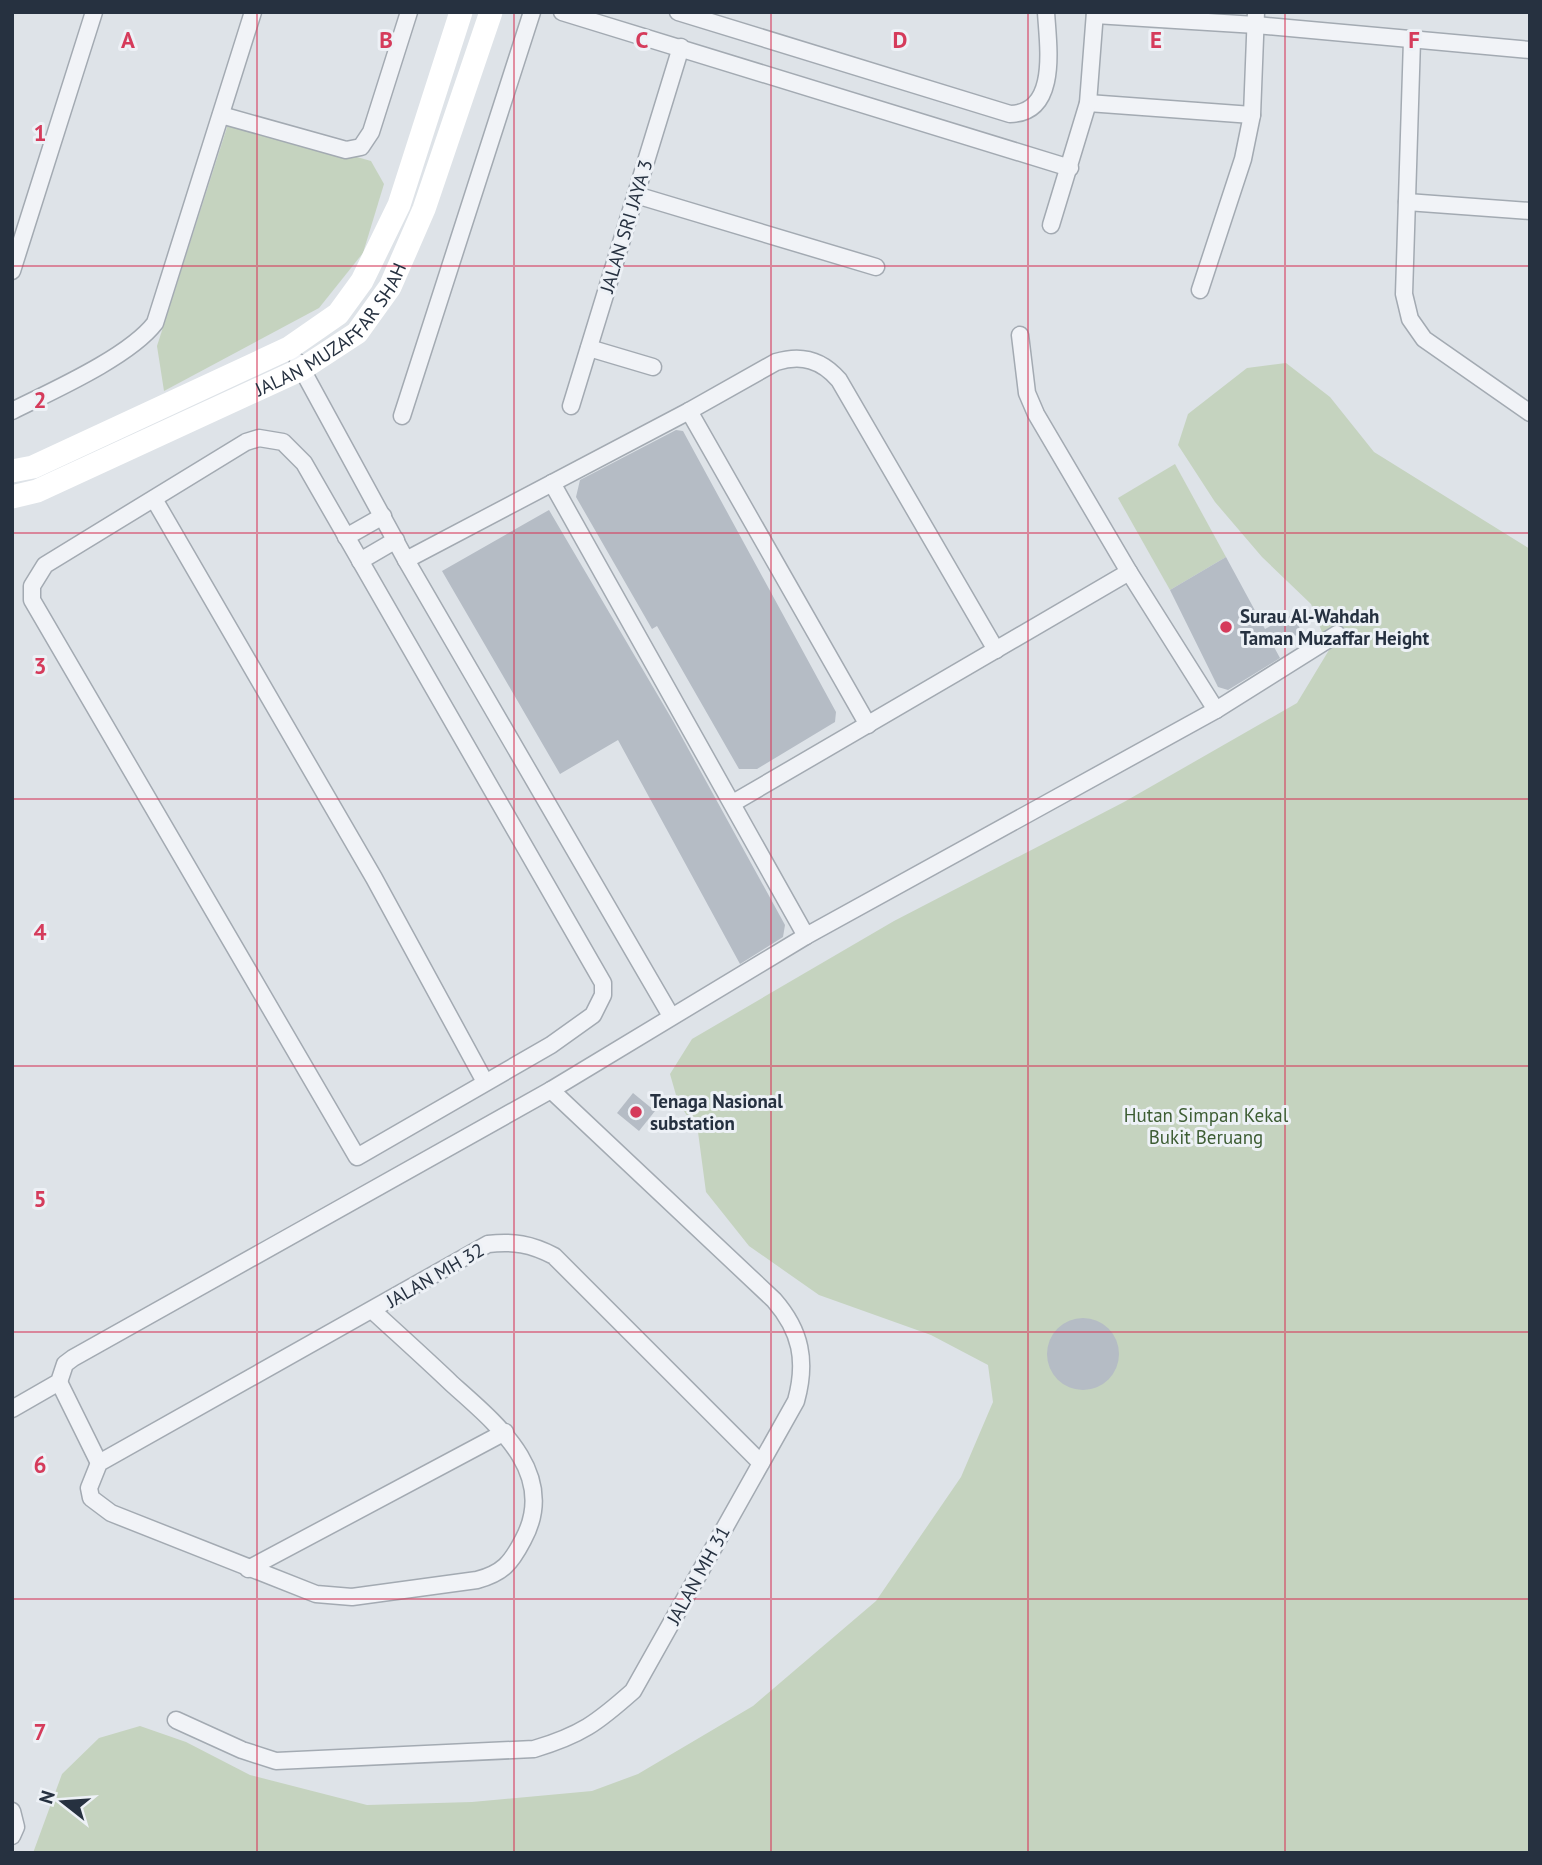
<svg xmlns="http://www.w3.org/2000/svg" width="1542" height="1865" font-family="'PT Sans',sans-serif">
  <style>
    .green { fill: #c5d3bf }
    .building { fill: #b5bcc5 }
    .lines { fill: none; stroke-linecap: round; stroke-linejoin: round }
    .minor-casing { stroke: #a3aab2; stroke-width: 19 }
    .minor { stroke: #f1f3f7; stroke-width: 16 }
    .secondary { stroke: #fff; stroke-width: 23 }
    .grid { fill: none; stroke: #d53b5b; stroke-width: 2; stroke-opacity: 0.55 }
    .poi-dot { fill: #d53b5b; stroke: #edf1f6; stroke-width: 2.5 }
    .labels { text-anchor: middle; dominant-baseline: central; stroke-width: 6; stroke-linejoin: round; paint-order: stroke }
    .street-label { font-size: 19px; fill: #263140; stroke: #edf1f6 }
    .poi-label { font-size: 19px; font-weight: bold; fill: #263140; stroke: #edf1f6; text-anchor: start }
    .park-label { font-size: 19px; fill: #3d5d33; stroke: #edf1f6 }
    .grid-label { font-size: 23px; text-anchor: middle; font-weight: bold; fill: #d53b5b; stroke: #edf1f6; stroke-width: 6; stroke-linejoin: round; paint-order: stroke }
  </style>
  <rect width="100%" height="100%" fill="#dee3e8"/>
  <g class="green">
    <polygon points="229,121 371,161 384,184 363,253 319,308 164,391 157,346"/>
    <polygon points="1286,363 1330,397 1374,452 1530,549 1530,1853 33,1853 62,1774 99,1738 140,1726 186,1742 250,1775 367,1805 472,1802 592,1791 638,1774 753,1706 876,1601 961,1477 993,1402 988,1365 931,1335 819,1295 749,1246 706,1192 698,1132 678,1102 670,1074 692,1039 894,921 1124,802 1297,703 1329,650 1311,604 1262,557 1215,502 1178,445 1188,414 1247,368"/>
    <polygon points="1175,464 1226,557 1170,590 1118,498"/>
  </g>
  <g class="building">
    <polygon points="676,430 683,431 836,712 835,722 757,769 739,769 657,626 652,629 576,497 580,480"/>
    <polygon points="549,510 673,721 785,925 783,937 740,964 618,740 560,774 442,571"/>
    <polygon points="1226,557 1265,629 1292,615 1302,632 1274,647 1280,658 1228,690 1218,687 1170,590"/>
    <polygon points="633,1093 655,1111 639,1131 617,1113"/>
    <circle cx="1083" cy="1354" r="36"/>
  </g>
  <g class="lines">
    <defs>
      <g id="minor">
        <polyline points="562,12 1070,168"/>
        <path d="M678,12L1010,114C1059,113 1048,46 1046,12"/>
        <polyline points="1095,15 1256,25 1530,50"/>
        <polyline points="1412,40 1404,294 1410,319 1424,339 1530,413"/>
        <polyline points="1088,103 1252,115"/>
        <polyline points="221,115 346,150 361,147 371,132 409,12"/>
        <polyline points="636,195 876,267"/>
        <polyline points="1407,202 1530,211"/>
        <polyline points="1051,225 1088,103 1095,12"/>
        <polyline points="12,271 94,12"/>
        <polyline points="1200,290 1243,159 1252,115 1256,12"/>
        <polyline points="1020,335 1027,393 1036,414 1129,572 1216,710"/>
        <polyline points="589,348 653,367"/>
        <polyline points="298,362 406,560 671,1016"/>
        <polyline points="571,406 681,47"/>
        <path d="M12,411C52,391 129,357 155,323L253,12"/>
        <polyline points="689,411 868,725"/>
        <polyline points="402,416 532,12"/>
        <polygon points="259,438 283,442 304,463 603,983 603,995 593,1015 551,1045 357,1157 32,600 32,586 45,565 246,442"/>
        <polyline points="552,483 806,936"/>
        <polyline points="154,499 374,878 485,1082"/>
        <polyline points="346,537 383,516"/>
        <path d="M406,560L689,411L776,362C802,354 822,360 839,380L996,650"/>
        <polyline points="360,561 396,540"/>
        <polyline points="733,803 1129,572"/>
        <path d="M373,1311C399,1335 426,1359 452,1384C497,1424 559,1474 523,1540C511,1563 503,1573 477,1580L352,1597L316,1594L111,1513L91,1498L89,1488L99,1463L488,1244C513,1241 531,1244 554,1256L761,1463"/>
        <polyline points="59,1382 99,1463"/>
        <polyline points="12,1409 59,1382 65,1364 73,1358 551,1090 806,936 1216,710 1337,634"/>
        <polyline points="248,1569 505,1432"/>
        <path d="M176,1720L242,1750L276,1761L534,1749C581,1735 597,1723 633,1691L796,1401C807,1361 801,1331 774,1300L551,1090"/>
        <polyline points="12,1811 16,1827 12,1836"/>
      </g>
    </defs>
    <use href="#minor" class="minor-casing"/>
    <use href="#minor" class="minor"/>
    <g class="secondary">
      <polyline points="12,471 33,467 289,348 338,314 362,281 399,205 461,12"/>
      <path id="s1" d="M12,497L37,491L302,369L357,333L390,287L424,209L491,12"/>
    </g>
  </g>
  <path class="grid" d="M257,12V1853M514,12V1853M771,12V1853M1028,12V1853M1285,12V1853M12,266H1530M12,533H1530M12,799H1530M12,1066H1530M12,1332H1530M12,1599H1530"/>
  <g class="poi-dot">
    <circle cx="1226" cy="627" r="7"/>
    <circle cx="636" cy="1112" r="7"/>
  </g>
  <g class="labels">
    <g class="street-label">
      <text transform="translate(626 226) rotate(-73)">JALAN SRI JAYA 3</text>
      <text stroke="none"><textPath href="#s1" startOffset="366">JALAN MUZAFFAR SHAH</textPath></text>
      <text transform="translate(435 1275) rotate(-30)">JALAN MH 32</text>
      <text transform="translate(698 1575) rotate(-61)">JALAN MH 31</text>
    </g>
    <g class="poi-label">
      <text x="1240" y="616">Surau Al-Wahdah<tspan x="1240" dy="22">Taman Muzaffar Height</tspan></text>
      <text x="650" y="1101">Tenaga Nasional<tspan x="650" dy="22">substation</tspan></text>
    </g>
    <g class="park-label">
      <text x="1206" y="1115">Hutan Simpan Kekal<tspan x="1206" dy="22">Bukit Beruang</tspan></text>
    </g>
  </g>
  <g class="grid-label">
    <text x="128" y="48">A</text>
    <text x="386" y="48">B</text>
    <text x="642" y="48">C</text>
    <text x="900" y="48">D</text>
    <text x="1156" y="48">E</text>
    <text x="1414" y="48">F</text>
    <text x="40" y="141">1</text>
    <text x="40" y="408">2</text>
    <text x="40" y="674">3</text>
    <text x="40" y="940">4</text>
    <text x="40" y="1207">5</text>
    <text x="40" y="1473">6</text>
    <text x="40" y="1740">7</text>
  </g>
  <rect width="1542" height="1865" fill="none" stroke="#263140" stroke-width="28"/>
  <g transform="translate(63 1802) rotate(287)" stroke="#edf1f6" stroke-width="5" paint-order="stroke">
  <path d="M0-5L12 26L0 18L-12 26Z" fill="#263140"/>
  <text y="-10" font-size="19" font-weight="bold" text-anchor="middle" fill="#263140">N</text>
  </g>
</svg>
